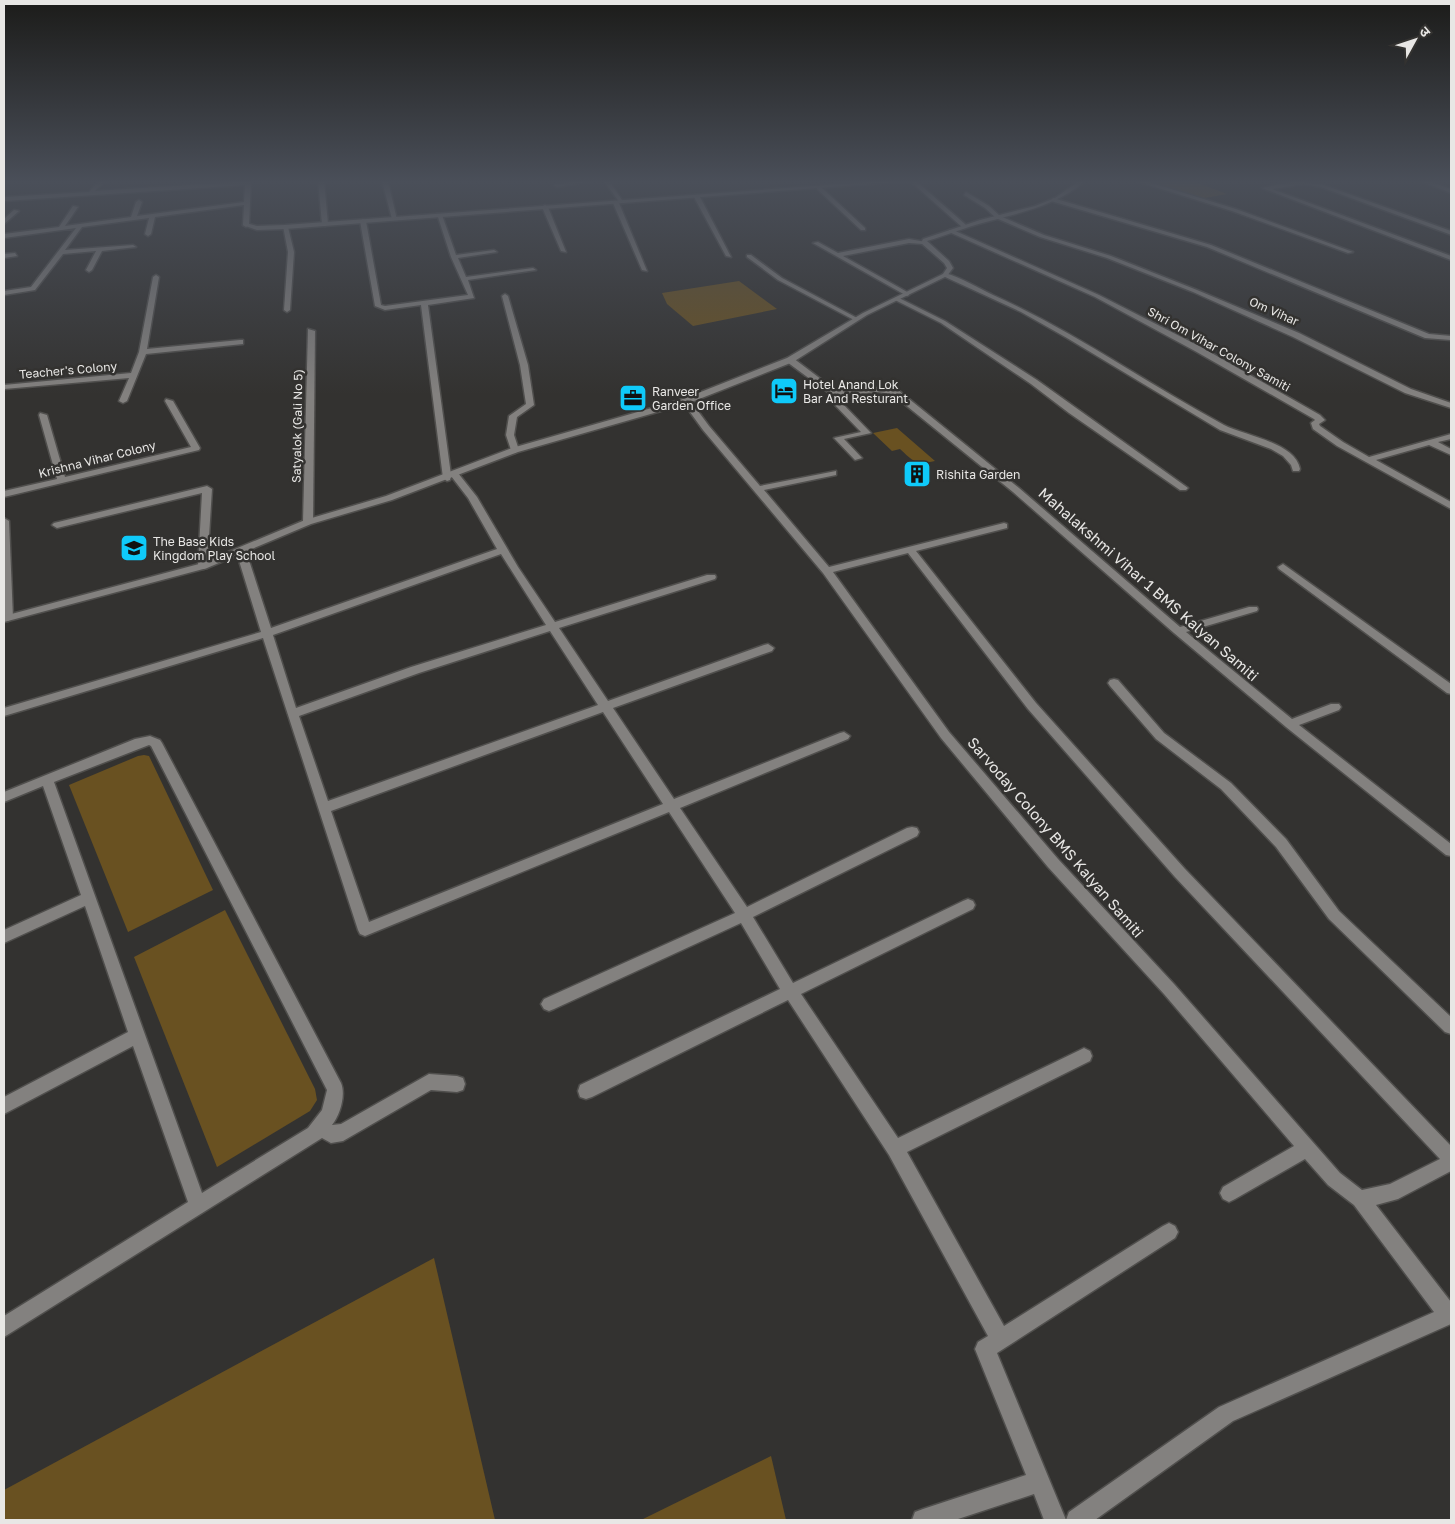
<svg xmlns="http://www.w3.org/2000/svg" width="1455" height="1524" font-family="'Golos Text','Noto Sans Devanagari',sans-serif">
  <style>
    .green { fill: #695121 }
    .lines { fill: none; stroke-linecap: round; stroke-linejoin: round }
    .minor-casing { stroke: #504f4d; stroke-width: 3 }
    .tertiary-casing { stroke: #504f4d; stroke-width: 3 }
    .minor { fill: #83817f; fill-rule: evenodd }
    .tertiary { fill: #83817f; fill-rule: evenodd }
    .labels { text-anchor: middle; dominant-baseline: central; stroke-width: 5; stroke-linejoin: round; paint-order: stroke }
    .far-street-label { font-size: 12px; fill: #e8e7e5; stroke: #333230 }
    .far-poi-label { font-size: 12px; fill: #e8e7e5; stroke: #333230; text-anchor: start }
    .street-label { font-size: 15px; fill: #e8e7e5; stroke: #333230 }
  </style>
  <rect width="100%" height="100%" fill="#333230"/>
  <g class="green">
    <polygon points="1144,181 1193,181 1227,194 1199,199"/>
    <polygon points="739,281 777,309 693,326 667,304 662,293"/>
    <path d="M897,428L935,461C916,465 914,462 900,449L892,451L873,433Z"/>
    <polygon points="144,755 149,756 213,890 128,932 69,785 138,756"/>
    <polygon points="225,910 315,1089 317,1100 310,1111 217,1167 134,957"/>
    <polygon points="434,1258 495,1520 4,1520 4,1490"/>
    <polygon points="771,1456 786,1520 641,1520"/>
  </g>
  <g class="lines">
    <defs>
      <g id="minor">
        <polygon points="99,181 109,181 103,183 95,191 251,181 249,225 246,227 243,225 244,205 155,217 151,234 148,236 145,234 149,218 82,227 65,250 133,245 136,247 102,251 92,270 89,272 86,270 96,251 63,254 35,290 4,295 4,291 31,287 76,228 4,238 4,234 59,227 73,206 78,207 65,226 131,217 136,202 139,200 142,202 137,216 244,202 245,185 4,201 4,197 89,192"/>
        <polygon points="318,181 324,181 328,224 325,226 322,224"/>
        <polygon points="382,181 388,181 397,220 392,219"/>
        <polygon points="574,181 592,181 557,187 554,185"/>
        <polygon points="604,181 609,181 624,203 620,203"/>
        <polygon points="910,181 916,181 966,225 966,227 962,227"/>
        <polygon points="1136,181 1145,181 1236,209 1353,252 1348,253 1232,211"/>
        <polygon points="1296,181 1324,185 1451,231 1451,235 1449,234 1321,187 1304,184 1272,189 1451,256 1451,260 1262,188"/>
        <polygon points="1421,181 1429,181 1451,189 1451,193"/>
        <polygon points="817,187 821,187 865,228 865,230 861,230 817,189"/>
        <polygon points="966,192 989,206 1000,216 1044,235 1111,256 1197,290 1299,333 1411,389 1451,403 1451,408 1405,393 1293,337 1193,292 1107,258 1040,237 996,218 985,208 964,195"/>
        <polygon points="697,195 700,197 731,257 726,256 694,197"/>
        <polygon points="1053,198 1211,245 1429,334 1451,336 1451,340 1425,338 1207,247 1051,201"/>
        <polygon points="616,201 619,203 647,271 642,270 613,203"/>
        <polygon points="545,205 548,207 566,252 561,251 542,207"/>
        <polygon points="14,210 19,211 4,224 4,219"/>
        <path d="M437,214L442,215L456,255L494,250L497,252L458,258L466,277L533,268L536,270L468,280L474,298L428,305L451,475L458,473L477,497L518,567L555,622L707,575H715L716,577L715,579L559,628L608,701L764,645L768,644L774,648L772,651L613,708L674,799L840,733L844,732L850,736L848,739L680,808L747,907L907,828L912,827L917,828L919,832L917,836L753,917L793,983L963,901L968,899L973,901L975,905L973,909L801,994L898,1138L1078,1051L1084,1048L1090,1051L1092,1056L1090,1061L907,1152L1004,1326L1163,1226L1169,1223L1175,1226L1178,1232L1175,1238L997,1353L1066,1520H1044L1034,1494L955,1520H912L915,1512L923,1509L1026,1475L975,1349L978,1342L988,1336L889,1155L788,1000L592,1097L586,1099L580,1097L578,1091L580,1085L780,989L741,923L554,1009L549,1011L544,1009L541,1004L544,999L735,913L669,812L365,936L360,934L358,930L263,638L4,716V708L261,632L236,551L238,549H244L246,551L271,628L497,549L468,498L451,476L450,480L447,481L443,478L421,305L385,310L375,306L360,221L363,219L366,221L381,305L385,306L468,295L451,257ZM501,554L546,625L411,667L296,708L273,635ZM550,631L598,705L328,801L299,716L419,673ZM603,712L663,804L369,922L331,811Z"/>
        <polygon points="283,226 288,227 294,252 290,310 287,312 284,310 288,252"/>
        <polygon points="949,230 953,230 1099,295 1201,347 1320,415 1325,420 1319,424 1320,426 1343,442 1369,457 1451,434 1451,439 1438,442 1451,449 1451,455 1429,445 1376,460 1451,502 1451,509 1337,446 1313,429 1311,423 1315,420 1314,419 1195,351 1095,297 949,232"/>
        <polygon points="909,239 926,242 923,244 909,243 843,256 909,293 909,295 907,296 813,243 818,242 838,253"/>
        <polygon points="15,253 17,256 4,258 4,254"/>
        <polygon points="747,255 751,255 782,278 859,319 854,320 778,280 747,257"/>
        <path d="M945,273C962,278 978,288 993,295C1075,332 1146,383 1224,425C1245,436 1295,442 1300,469L1299,471H1293L1291,465L1283,456L1271,449L1220,430L1067,338L1021,312L943,276L942,275Z"/>
        <polygon points="156,275 159,277 147,349 240,340 243,340 243,344 146,354 127,401 123,403 119,401 129,378 4,389 4,385 131,373 139,352 153,277"/>
        <polygon points="505,294 508,296 528,365 534,405 517,417 514,435 519,450 515,453 511,450 506,435 509,416 526,404 520,365 502,296"/>
        <polygon points="897,297 945,321 1037,380 1188,488 1186,490 1180,490 1069,413 1031,384 941,323 895,300 895,298"/>
        <polygon points="308,329 315,331 313,522 308,525 303,522"/>
        <polygon points="787,358 793,358 834,389 878,387 898,390 1019,488 1180,627 1249,607 1257,607 1258,609 1257,611 1186,632 1292,719 1331,704 1339,704 1341,707 1339,710 1299,725 1451,844 1451,856 1446,855 1286,727 1174,633 1013,492 892,394 878,392 842,395 838,399 871,433 844,439 862,458 855,460 834,438 861,432 831,401 830,399 834,394 829,393 787,362"/>
        <polygon points="166,399 173,401 200,448 199,450 4,497 4,491 57,479 39,415 40,413 47,415 65,477 191,447 165,401"/>
        <path d="M683,399H689L709,426L760,486L836,471V475L764,490L829,567L1004,523L1007,524V528L916,551L1036,703L1185,869L1451,1146V1171L1398,1199L1376,1205L1451,1302V1324L1233,1421L1095,1520H1066L1069,1512L1219,1407L1434,1312L1354,1205L1328,1185L1305,1159L1235,1199L1229,1202L1223,1199L1220,1193L1223,1187L1294,1146L1164,994L1048,867L941,738L823,573L703,430L682,401ZM908,553L1028,709L1175,877L1440,1159L1390,1184L1362,1190L1340,1173L1174,984L1058,859L949,732L833,572Z"/>
        <polygon points="207,486 212,489 207,568 203,569 198,566 202,493 57,528 52,525 54,523"/>
        <polygon points="4,518 9,521 13,618 8,621 4,620"/>
        <polygon points="1283,564 1451,684 1451,694 1447,693 1279,569 1278,567"/>
        <polygon points="1114,679 1118,680 1164,733 1231,783 1286,839 1339,911 1451,1017 1451,1034 1445,1032 1329,919 1276,847 1221,789 1156,739 1110,686 1108,683 1110,680"/>
        <path d="M150,736L160,740L162,743L341,1083C346,1095 340,1115 332,1125L341,1124L429,1074L457,1076L463,1078L465,1084L463,1090L457,1092L431,1090L343,1141L331,1143L322,1138L4,1337V1316L188,1202L133,1046L4,1114V1097L128,1032L85,906L4,943V930L81,895L43,786L4,802V792L135,739ZM149,745L151,746L327,1090L322,1110L308,1128L202,1193L54,782Z"/>
      </g>
      <g id="tertiary">
        <polygon points="881,181 909,181 285,229 257,230 243,225 246,223 257,226 285,225"/>
        <path d="M1079,181H1085C1056,206 1022,212 986,222C966,227 947,235 927,241L949,261L953,268L947,276L867,315L793,362L689,403L518,452L392,500L311,524L207,568L4,622V616L199,564L305,520L386,496L512,448L683,399L787,358L863,313L943,274L947,268L944,263L921,243L923,239L980,220L1035,206L1055,198Z"/>
      </g>
    </defs>
    <use href="#minor" class="minor-casing"/>
    <use href="#tertiary" class="tertiary-casing"/>
    <use href="#minor" class="minor"/>
    <use href="#tertiary" class="tertiary"/>
  </g>
  <linearGradient id="sky" x2="0" y2="1"><stop stop-color="#1c1c1a"/><stop offset="0.46" stop-color="#4a4f59"/><stop offset="1" stop-color="#4a4f59" stop-opacity="0"/></linearGradient>
  <rect width="1455" height="395" fill="url(#sky)"/>
  <defs>
    <symbol id="hotel-square" viewBox="-11 -11 22 22"><rect x="-9" y="-9" width="18" height="18" rx="4" fill="#0fcafa" stroke="#333230"/><path d="M-6-4.5h1.5V1H6V5H4.5V3h-9V5H-6ZM-4 0a1.8 1.8 0 1 1 3.6 0ZM.5 0V-2.5h3Q6-2.5 6 0Z" fill="#111"/></symbol>
    <symbol id="office-square" viewBox="-11 -11 22 22"><rect x="-9" y="-9" width="18" height="18" rx="4" fill="#0fcafa" stroke="#333230"/><path d="M-6-3h4V-5.5h4V-3h4V5H-6ZM-1-4.5V-3h2v-1.5ZM-6 0V1H6V0Z" fill="#111"/></symbol>
    <symbol id="building-square" viewBox="-11 -11 22 22"><rect x="-9" y="-9" width="18" height="18" rx="4" fill="#0fcafa" stroke="#333230"/><path d="M-4-6H4V6H1V3H-1V6H-4ZM-2.5-4.3h1.7v1.8h-1.7ZM.8-4.3h1.7v1.8H.8ZM-2.5-1h1.7V.8h-1.7ZM.8-1h1.7V.8H.8Z" fill="#111"/></symbol>
    <symbol id="school-square" viewBox="-11 -11 22 22"><rect x="-9" y="-9" width="18" height="18" rx="4" fill="#0fcafa" stroke="#333230"/><path d="M0-5L7-2L0 1L-7-2ZM-4 1L0 2.5L4 1V4Q0 6-4 4Z" fill="#111"/></symbol>
  </defs>
  <g fill-rule="evenodd">
    <use href="#hotel-square" x="768" y="375" width="32" height="32"/>
    <use href="#office-square" x="617" y="382" width="32" height="32"/>
    <use href="#building-square" x="901" y="458" width="32" height="32"/>
    <use href="#school-square" x="118" y="532" width="32" height="32"/>
  </g>
  <g class="labels">
    <g class="far-street-label">
      <text transform="translate(1274 311) rotate(24)">Om Vihar</text>
      <text transform="translate(1219 349) rotate(29)">Shri Om Vihar Colony Samiti</text>
      <text transform="translate(68 370) rotate(-5)">Teacher's Colony</text>
      <text transform="translate(297 426) rotate(-89)">Satyalok (Gali No 5)</text>
      <text transform="translate(97 459) rotate(-14)">Krishna Vihar Colony</text>
    </g>
    <g class="far-poi-label">
      <text x="803" y="384">Hotel Anand Lok<tspan x="803" dy="14">Bar And Resturant</tspan></text>
      <text x="652" y="391">Ranveer<tspan x="652" dy="14">Garden Office</tspan></text>
      <text x="936" y="474">Rishita Garden</text>
      <text x="153" y="541">The Base Kids<tspan x="153" dy="14">Kingdom Play School</tspan></text>
    </g>
    <g class="street-label">
      <text transform="translate(1149 584) rotate(41)">Mahalakshmi Vihar 1 BMS Kalyan Samiti</text>
      <text transform="translate(1056 837) rotate(49)">Sarvoday Colony BMS Kalyan Samiti</text>
    </g>
  </g>
  <rect width="1455" height="1524" fill="none" stroke="#e8e7e5" stroke-width="10"/>
  <g transform="translate(1415 40) rotate(50)" stroke="#333230" stroke-width="4" paint-order="stroke">
  <path d="M0-4L9 19L0 12L-9 19Z" fill="#e8e7e5"/>
  <text y="-8" font-size="14" font-weight="bold" text-anchor="middle" fill="#e8e7e5">उ</text>
  </g>
</svg>
